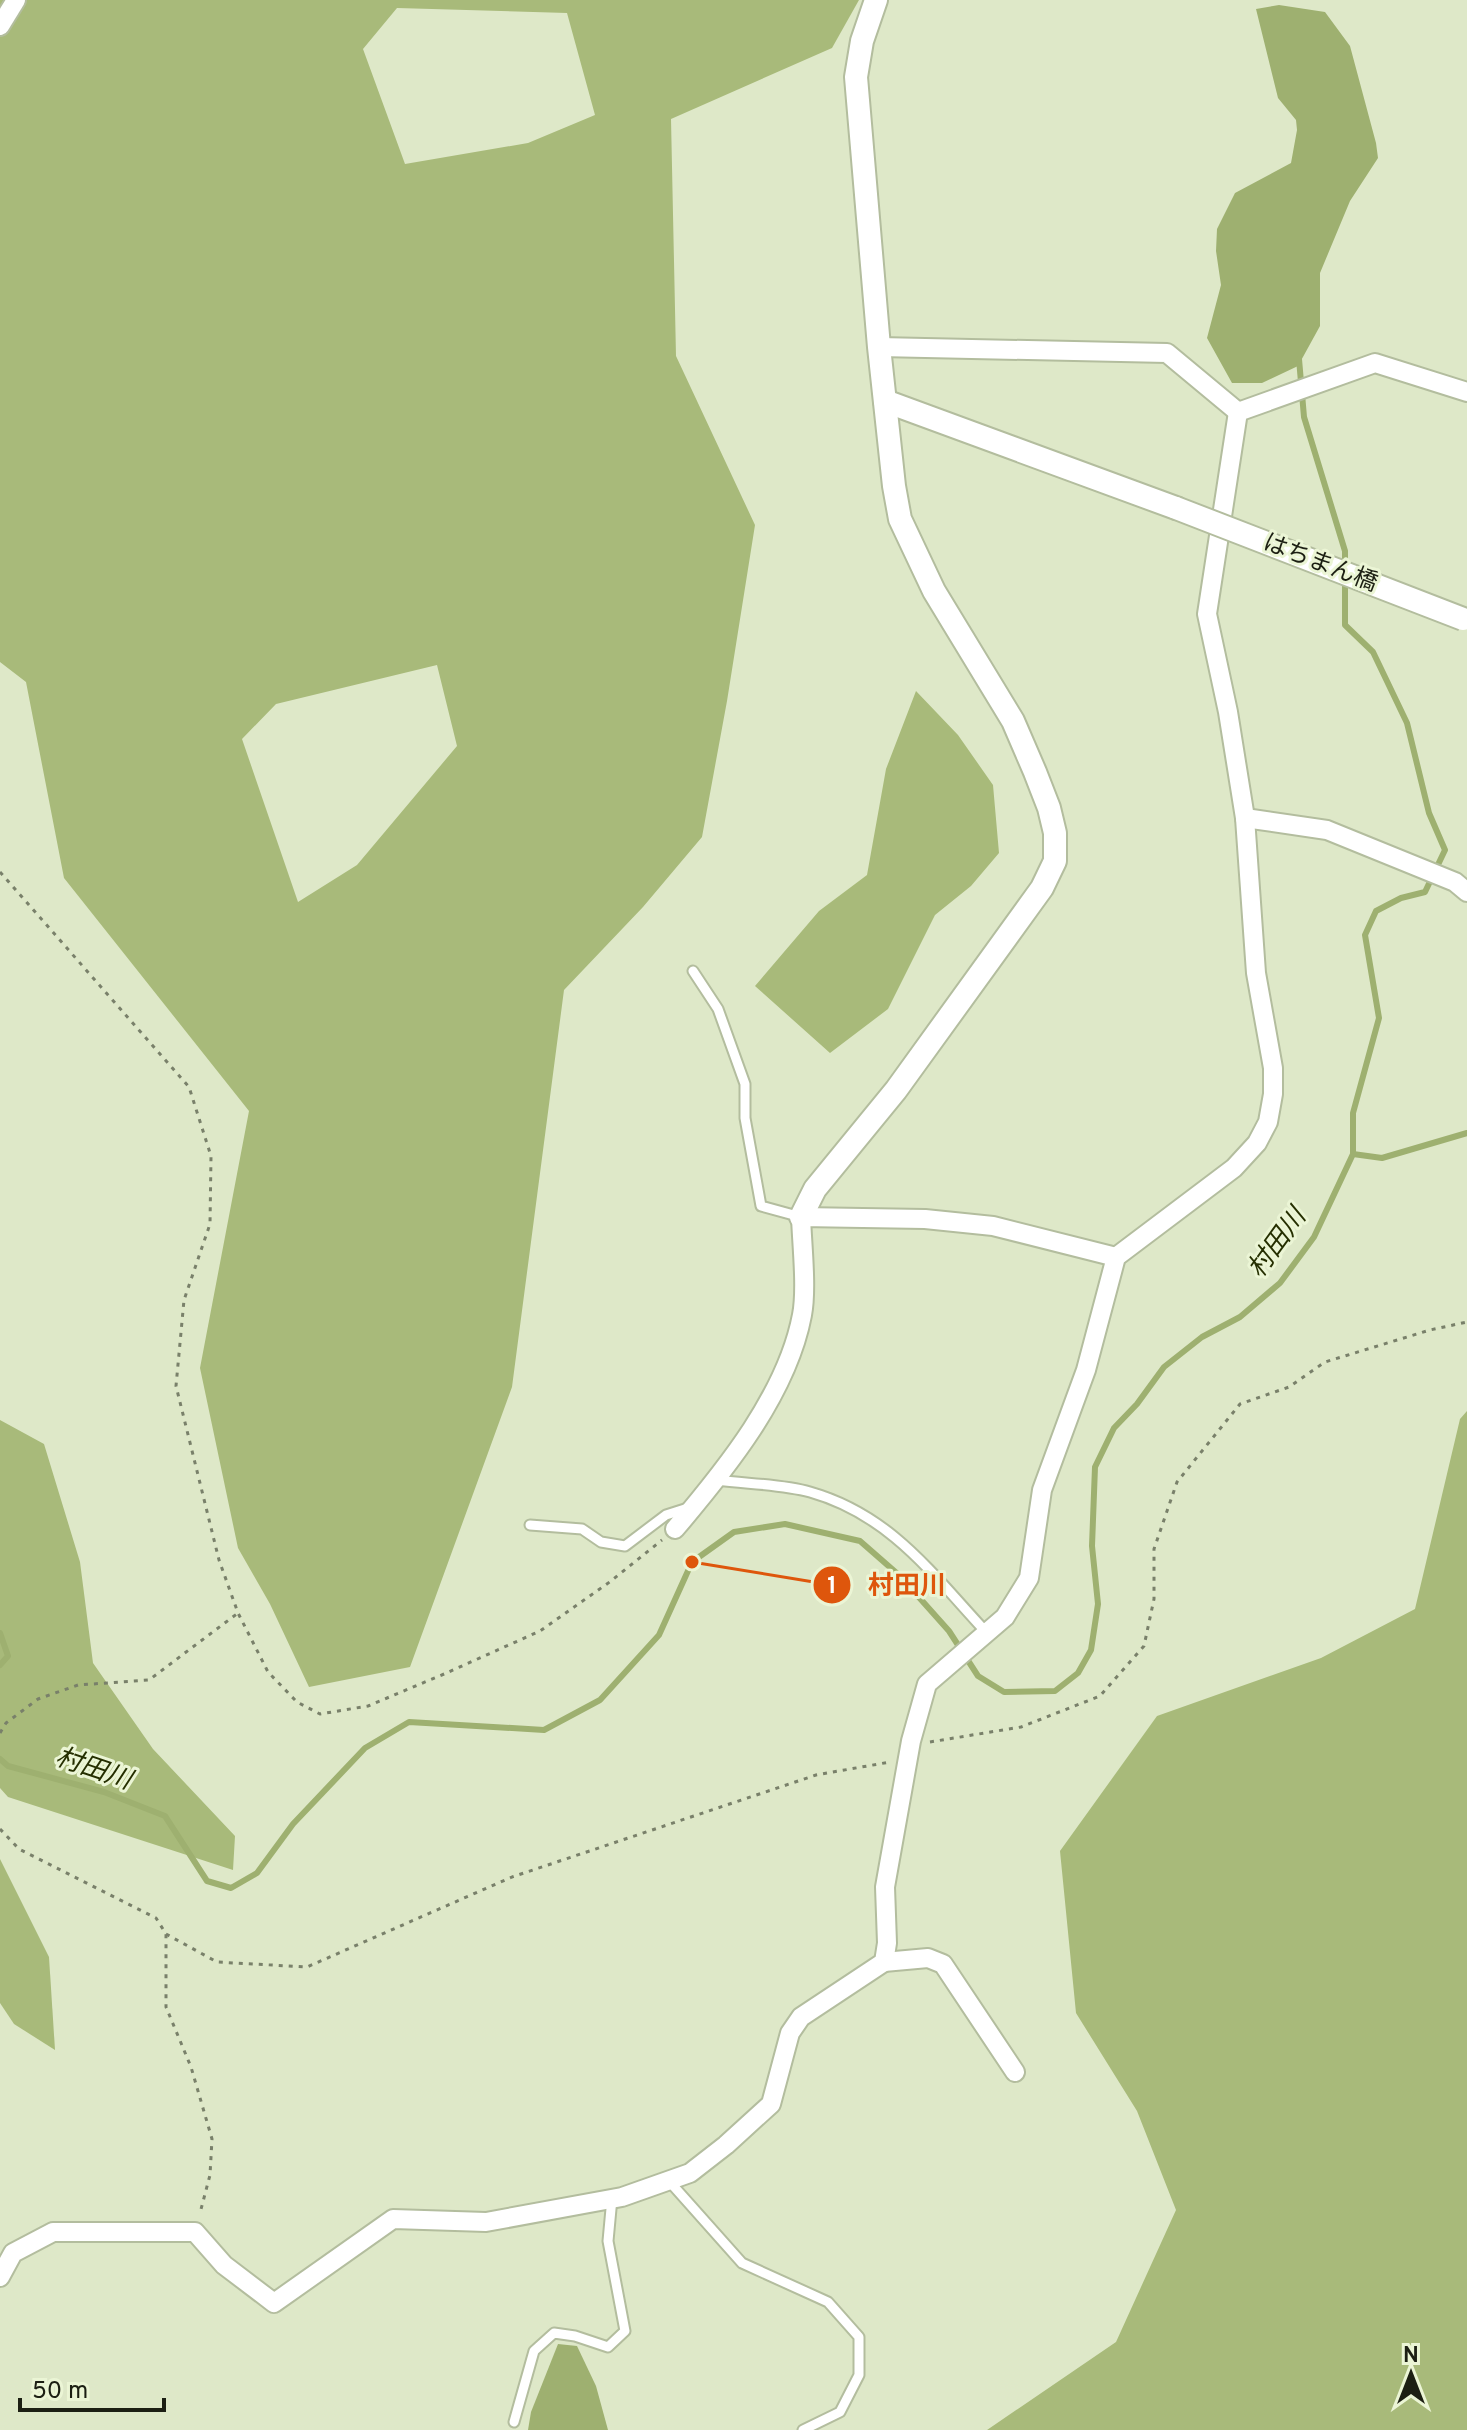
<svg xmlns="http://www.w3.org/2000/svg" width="1467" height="2430" font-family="Overpass,'Noto Sans JP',sans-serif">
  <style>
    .forest { fill: #a8ba7a; fill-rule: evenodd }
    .water { fill: #9eb070 }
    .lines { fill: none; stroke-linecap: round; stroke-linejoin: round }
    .stream { stroke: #9eb070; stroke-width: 6 }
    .service-casing { stroke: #b3bd9e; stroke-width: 13 }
    .minor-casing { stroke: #b3bd9e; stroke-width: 22 }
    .tertiary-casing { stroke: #b3bd9e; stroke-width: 26 }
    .path { stroke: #79806a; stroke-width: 3; stroke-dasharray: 4 6; stroke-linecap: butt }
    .service { stroke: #fff; stroke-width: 9 }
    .minor { stroke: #fff; stroke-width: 18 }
    .tertiary { stroke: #fff; stroke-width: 22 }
    .tertiary-bridge-casing { stroke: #b3bd9e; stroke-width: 26; stroke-linecap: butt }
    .tertiary-bridge { stroke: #fff; stroke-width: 22 }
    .labels { text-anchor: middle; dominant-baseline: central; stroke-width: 6; stroke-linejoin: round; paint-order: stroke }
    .street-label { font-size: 24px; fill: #1c1f13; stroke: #ebf5d5 }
    .water-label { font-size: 26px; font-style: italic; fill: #252f00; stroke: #ebf5d5 }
    .leader { fill: none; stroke: #de560c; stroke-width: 3 }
    .callout-dot { fill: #de560c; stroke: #ebf5d5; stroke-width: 3 }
    .mark-label { font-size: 24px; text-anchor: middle; font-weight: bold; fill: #fff }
    .callout-label { font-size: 26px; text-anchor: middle; font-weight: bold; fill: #de560c; stroke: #ebf5d5; stroke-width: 6; stroke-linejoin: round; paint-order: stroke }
  </style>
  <rect width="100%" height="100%" fill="#dee8c8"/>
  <g class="forest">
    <path d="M0,0H859L832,48L671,119L676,356L755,525L727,701L702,837L643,907L564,990L512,1387L410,1667L309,1687L270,1604L238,1548L200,1368L249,1111L64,878L26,682L0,662ZM397,8L567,13L595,115L528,143L405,164L363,49ZM437,665L457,746L357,865L298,902L242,739L276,704Z"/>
    <polygon points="916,691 958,735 993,785 999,853 971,886 935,915 888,1009 830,1053 755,986 819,911 867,875 886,769"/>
    <polygon points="1467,1411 1467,2430 987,2430 1116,2342 1176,2210 1137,2111 1076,2013 1060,1851 1157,1716 1321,1658 1415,1609 1460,1419"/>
    <polygon points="0,1420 44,1444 80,1562 93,1663 153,1749 235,1836 233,1870 8,1797 0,1788"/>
    <polygon points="0,1859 49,1957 55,2050 14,2024 0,2003"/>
  </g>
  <g class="water">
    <polygon points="1279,5 1325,12 1350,46 1376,143 1378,158 1350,201 1320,273 1320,326 1298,366 1262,383 1232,383 1207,338 1221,285 1216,251 1217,229 1235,193 1291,163 1297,130 1296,120 1278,98 1256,9"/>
    <polygon points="558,2344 577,2346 596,2386 608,2430 528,2430 531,2412"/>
  </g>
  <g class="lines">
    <g class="stream">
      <polyline points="1299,359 1304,417 1345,551 1345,569"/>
      <polyline points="1353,1154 1382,1158 1467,1133"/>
      <polyline points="0,1633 8,1656 0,1665"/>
      <polyline points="0,1759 8,1766 104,1792 165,1816 207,1881 231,1888 257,1873 293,1824 365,1748 409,1722 544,1730 600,1700 659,1635 692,1562 734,1532 785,1524 860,1541 900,1576 949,1631 978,1676 1004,1692 1055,1691 1078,1673 1091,1650 1098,1604 1092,1546 1095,1467 1114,1428 1137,1404 1164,1367 1202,1337 1240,1317 1280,1283 1314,1237 1353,1154 1353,1113 1379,1018 1365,935 1376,911 1401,898 1425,892 1445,850 1429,813 1407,723 1373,652 1345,625 1345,580"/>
    </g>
    <defs>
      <g id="service">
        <polyline points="693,971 718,1009 745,1084 745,1118 761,1206 801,1217"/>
        <path d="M717,1480C747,1484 781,1484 810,1492C891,1515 932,1574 987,1633"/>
        <polyline points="530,1525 582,1529 601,1542 625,1546 666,1515 688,1508"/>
        <polyline points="669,2181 742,2263 828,2302 859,2337 859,2375 840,2412 803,2430"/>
        <polyline points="514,2422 534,2351 554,2333 575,2336 608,2347 625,2331 608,2241 612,2198"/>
      </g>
      <g id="minor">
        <polyline points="0,26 16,0"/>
        <polyline points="879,347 1167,353 1238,412"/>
        <polyline points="1245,818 1327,830 1455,882 1467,892"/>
        <path d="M675,1529C726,1469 787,1394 802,1315C807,1289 802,1245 801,1217L925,1219L993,1226L1116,1257"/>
        <polyline points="884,1962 928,1958 943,1964 1015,2072"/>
        <polyline points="0,2277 13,2253 53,2232 195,2232 224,2265 274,2303 393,2219 486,2222 622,2197 690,2173 726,2145 771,2104 790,2033 801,2017 884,1962 887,1943 885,1887 911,1741 927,1684 1005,1617 1029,1578 1042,1490 1086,1370 1116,1257 1234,1168 1257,1143 1268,1122 1273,1094 1273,1068 1256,973 1245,818 1228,712 1207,614 1238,412 1375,363 1467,392"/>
      </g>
      <g id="tertiary">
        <polyline points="885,401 1176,508"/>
        <polyline points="801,1217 815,1189 896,1090 1042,888 1055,861 1055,833 1049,808 1035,772 1013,721 934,591 900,519 894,486 879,347 856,77 862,41 876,0"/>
      </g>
    </defs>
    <use href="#service" class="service-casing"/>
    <use href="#minor" class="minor-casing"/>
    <use href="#tertiary" class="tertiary-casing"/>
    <g class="path">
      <polyline points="0,872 189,1087 211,1156 210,1224 184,1300 176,1386 219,1560 238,1613 268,1672 297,1702 320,1714 368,1706 444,1674 540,1631 611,1581 662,1540"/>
      <polyline points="0,1733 6,1723 38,1699 78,1685 149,1680 238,1613"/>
      <polyline points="930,1742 1021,1727 1100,1696 1144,1646 1154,1599 1154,1549 1177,1482 1240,1404 1289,1387 1325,1362 1430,1330 1467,1322"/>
      <polyline points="0,1829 19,1849 156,1918 166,1934 166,2007 191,2067 212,2139 210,2175 200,2213"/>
      <polyline points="166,1934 217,1962 307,1967 512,1877 816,1775 890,1762"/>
    </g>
    <use href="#service" class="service"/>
    <use href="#minor" class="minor"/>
    <use href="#tertiary" class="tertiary"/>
    <defs>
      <polyline id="tertiary-bridge" points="1176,508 1463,619"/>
    </defs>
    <use href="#tertiary-bridge" class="tertiary-bridge-casing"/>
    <use href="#tertiary-bridge" class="tertiary-bridge"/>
  </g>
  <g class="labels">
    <g class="street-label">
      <text transform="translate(1320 564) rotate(21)">はちまん橋</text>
    </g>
    <g class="water-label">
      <text transform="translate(1278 1244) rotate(-54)">村田川</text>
      <text transform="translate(93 1770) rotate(19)">村田川</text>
    </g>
  </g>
  <path class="leader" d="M692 1562L832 1585"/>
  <g class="callout-dot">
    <circle cx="692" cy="1562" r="8"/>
    <circle cx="832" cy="1585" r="20"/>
  </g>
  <g class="mark-label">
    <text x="832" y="1593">1</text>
  </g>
  <g class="callout-label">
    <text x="907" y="1594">村田川</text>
  </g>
  <g transform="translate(1411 2374)" stroke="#ebf5d5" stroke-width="6" paint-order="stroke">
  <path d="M0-6L14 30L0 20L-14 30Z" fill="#1c1f13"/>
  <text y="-12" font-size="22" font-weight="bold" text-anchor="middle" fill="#1c1f13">N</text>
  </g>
  <path d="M20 2398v12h144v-12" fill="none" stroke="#1c1f13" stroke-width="4"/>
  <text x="32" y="2398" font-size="24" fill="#1c1f13" stroke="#ebf5d5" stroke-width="6" paint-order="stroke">50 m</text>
</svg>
